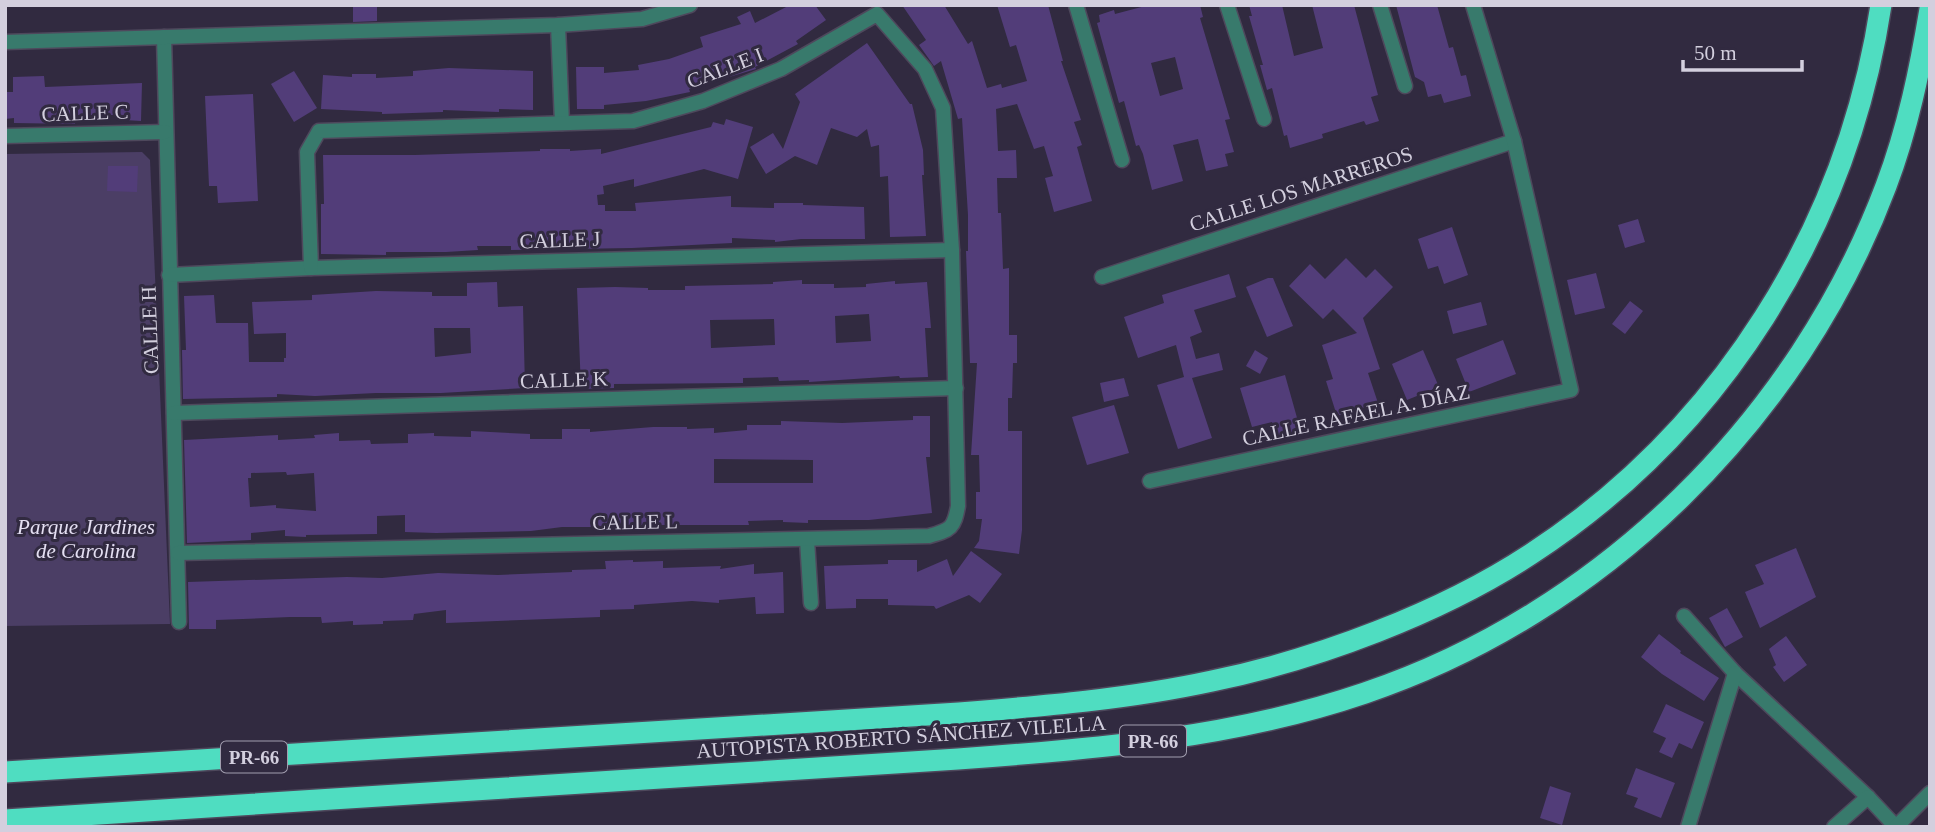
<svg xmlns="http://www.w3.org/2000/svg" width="1935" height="832" font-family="'Times New Roman',serif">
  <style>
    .green { fill: #4b3e65 }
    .building { fill: #523d79; fill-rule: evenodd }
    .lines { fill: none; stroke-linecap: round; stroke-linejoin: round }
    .minor-casing { stroke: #4e485c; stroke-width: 17 }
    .motorway-casing { stroke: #4e485c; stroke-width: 24 }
    .minor { stroke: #387a6c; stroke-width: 14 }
    .motorway { stroke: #4fddc1; stroke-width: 21 }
    .labels { text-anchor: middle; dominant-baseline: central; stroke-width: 6; stroke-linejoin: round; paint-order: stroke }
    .shield { fill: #312a40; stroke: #a29eaf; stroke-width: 2 }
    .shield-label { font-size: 19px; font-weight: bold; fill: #d3cfde }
    .street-label { font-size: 21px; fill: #d3cfde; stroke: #312a40 }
    .park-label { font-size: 21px; font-style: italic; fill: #e4dff2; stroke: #312a40 }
  </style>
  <rect width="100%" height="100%" fill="#312a40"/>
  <polygon class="green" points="142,152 150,160 170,624 5,626 5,154"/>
  <g class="building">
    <polygon points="353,5 377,5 377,21 353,22"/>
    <polygon points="790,5 815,5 826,20 796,41 798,44 755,67 756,69 689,89 690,92 646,101 604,105 604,109 577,109 576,67 604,67 604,73 639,70 638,65 669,59 703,47 700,37 741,24 737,17 750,11 755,23"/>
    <polygon points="902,5 944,5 968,44 972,41 987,88 1001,84 1002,88 1027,81 1016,45 1010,47 997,5 1048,5 1063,61 1061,61 1081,120 1074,122 1082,145 1077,147 1092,201 1054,212 1045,178 1053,176 1044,146 1034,149 1017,104 996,109 998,151 1016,150 1017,178 997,178 998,213 1001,213 1003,269 1009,268 1009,335 1017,335 1017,363 1013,363 1012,398 1008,398 1008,431 1022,431 1022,530 1019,554 974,548 979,541 982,519 976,519 976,492 980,492 979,455 971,455 977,363 970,363 966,251 968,251 968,215 962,118 958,119 941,61 934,66 919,45 926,40"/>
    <path d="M1149,5H1200L1203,17L1200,18L1230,119L1225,120L1234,152L1225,154L1228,166L1206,171L1198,139L1173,145L1183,181L1152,190L1143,154L1139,145L1136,146L1124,101L1119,103L1097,23L1100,22L1099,15L1114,10L1115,14ZM1175,57L1183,89L1160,96L1151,63Z"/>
    <polygon points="1249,5 1282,5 1294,56 1323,48 1312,5 1354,5 1378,95 1371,97 1379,121 1366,125 1364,121 1322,134 1323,138 1290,148 1287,135 1284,136 1272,88 1267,90 1260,65 1263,65 1249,16 1252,16"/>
    <polygon points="1396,5 1437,5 1449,48 1453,47 1461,76 1466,75 1471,96 1444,103 1441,94 1428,97 1424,82 1415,77"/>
    <polygon points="867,43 910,104 912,104 923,150 924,175 922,175 926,236 890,237 888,176 880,177 879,145 871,147 867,129 857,137 831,128 817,165 795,156 766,174 750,147 773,133 783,149 800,102 795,94"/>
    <polygon points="449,68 533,71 533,110 499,109 499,112 443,110 443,112 382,114 382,112 321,109 323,75 352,77 352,74 376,74 376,78 413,76 413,71"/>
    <polygon points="294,71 317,108 294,122 271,84"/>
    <polygon points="44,76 45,87 142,83 141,121 125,120 125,115 75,115 75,124 14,123 14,118 5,119 5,92 13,92 13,77"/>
    <polygon points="253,94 258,201 218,203 217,186 209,186 205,96"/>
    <polygon points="726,119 753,127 738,179 704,169 634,187 634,179 603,186 604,194 597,195 598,205 605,205 605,211 636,211 635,203 731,196 731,207 774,208 774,203 803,203 803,205 864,207 865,239 801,239 775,242 775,240 732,238 732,243 632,248 511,250 511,246 477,246 478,250 446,252 386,252 386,255 321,254 321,204 324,204 323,155 415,155 540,151 540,149 570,149 570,151 601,149 601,154 711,127 713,122 724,125"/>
    <polygon points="108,166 138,166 137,192 107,191"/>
    <polygon points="1638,219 1645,242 1625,248 1618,225"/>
    <polygon points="1452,227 1468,275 1444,284 1438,266 1428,269 1418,239"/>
    <polygon points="1346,258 1366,278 1375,269 1393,287 1363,318 1380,369 1368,373 1378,403 1337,416 1326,381 1333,379 1322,345 1357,333 1333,309 1323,319 1289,286 1310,264 1325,279"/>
    <polygon points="1596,273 1605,308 1575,315 1567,280"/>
    <polygon points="1229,274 1236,297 1194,310 1202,332 1190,337 1196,359 1219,353 1223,370 1192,378 1212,438 1178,449 1157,385 1184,377 1176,345 1138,358 1124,317 1164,303 1162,295"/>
    <polygon points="1268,278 1273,278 1293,326 1267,337 1246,287"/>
    <path d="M802,280V284H834V288L866,287V284L895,281V284L927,282L931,328H925L928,377L900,378L899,376L809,382V380L779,381L778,377L743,378V383L614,384V388L581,389L577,288L615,287L648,288V290H685V286L773,284V282ZM869,314L871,341L836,343L835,316ZM774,319L775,345L711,348L710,320Z"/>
    <path d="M497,282L498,307L523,306L525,388L441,393H376L315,396L277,394V397L183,399L182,350H186L184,296L214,295L216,323H248L249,362H284V358H286V333L254,334L252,302L312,300V295L376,291L432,292V296H467V283ZM434,328H470L471,353L435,357Z"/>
    <polygon points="1630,301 1643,311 1625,334 1612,324"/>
    <polygon points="1481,302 1487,325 1453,334 1447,311"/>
    <polygon points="1503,340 1516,374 1469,392 1456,359"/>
    <polygon points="1255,350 1268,358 1260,374 1246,366"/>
    <polygon points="1423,350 1439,387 1407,400 1392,364"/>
    <polygon points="1285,375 1301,432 1277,439 1272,422 1252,427 1240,388"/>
    <polygon points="1124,378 1129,396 1104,402 1100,383"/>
    <polygon points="1114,405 1129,453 1087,465 1072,417"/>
    <path d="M913,416H930V457H926L932,513L869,520H808V523L783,522V520L748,521L749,525H626V527H562L531,531L436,533L405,532V515L377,516V534L306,535V537L285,536V530L251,533V540L187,543L184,440L278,435V440L315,438L314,435L339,433V441L370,440L371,444L408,443V434L434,433V436L471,437V431L530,434V439H562V429H590V432L653,427H687V429L714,428V433L747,430V425H781V421L842,423L913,420ZM714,459L813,460V483H714ZM286,472L287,475L314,473L316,511L276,508V505L250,507L248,478H251V473Z"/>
    <polygon points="1796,548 1816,597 1760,628 1745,592 1764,584 1755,565"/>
    <polygon points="971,551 1002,574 980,603 969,595 936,609 934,606 888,605 888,599 856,599 856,608 826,609 824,566 888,564 888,560 917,560 917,572 947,559 953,576"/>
    <polygon points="633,560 633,562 663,561 663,568 721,566 720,569 754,564 754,574 783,572 784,613 756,614 755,597 719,600 719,603 692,601 634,605 634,609 600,610 600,617 446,623 446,610 414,614 413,620 383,621 383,624 353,625 353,621 322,623 321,617 290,617 216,620 216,629 189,629 188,582 347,577 382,578 438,573 498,575 572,572 572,570 606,569 605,561"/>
    <polygon points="1727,608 1743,637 1725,647 1709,618"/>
    <polygon points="1659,634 1681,651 1680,653 1719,678 1704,701 1662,674 1641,657"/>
    <polygon points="1786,636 1807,665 1784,682 1773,667 1776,665 1769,649"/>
    <polygon points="1666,704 1704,722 1692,749 1679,743 1672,758 1659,752 1666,738 1653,732"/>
    <polygon points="1636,768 1675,783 1661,818 1634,807 1638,798 1626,794"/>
    <polygon points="1550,786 1571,793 1562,825 1540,818"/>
  </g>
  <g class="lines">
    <defs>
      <g id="minor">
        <polyline points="1076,5 1122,160"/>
        <polyline points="1227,5 1264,119"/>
        <polyline points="1380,5 1405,86"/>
        <polyline points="558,25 562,123"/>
        <polyline points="164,37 179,622"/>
        <polyline points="5,42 558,25 642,19 690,5"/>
        <polyline points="5,136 165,132"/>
        <polyline points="169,275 311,268 952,250"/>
        <polyline points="1102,277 1514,141"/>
        <polyline points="174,413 956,388"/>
        <polyline points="1150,481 1571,390 1514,141 1473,5"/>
        <polyline points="807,540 811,603"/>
        <path d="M178,553L929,536C951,530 954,528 958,506L952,250L943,108L925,69L877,14L781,69L703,101L633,121L319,131L307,152L311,268"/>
        <polyline points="1684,616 1735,673 1868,797 1896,827"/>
        <polyline points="1688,827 1735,673"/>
        <polyline points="1834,827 1868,797"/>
        <polyline points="1896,827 1930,793"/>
      </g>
      <g id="motorway">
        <path d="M5,772L959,713C1044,706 1129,699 1212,681C1318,659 1441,613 1531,554C1721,430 1847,229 1881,5"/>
        <path d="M5,820L958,759C1096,749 1233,738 1365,693C1602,613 1798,420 1886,186C1908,128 1920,69 1930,9"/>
      </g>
    </defs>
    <use href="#minor" class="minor-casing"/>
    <use href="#motorway" class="motorway-casing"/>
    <use href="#minor" class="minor"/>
    <use href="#motorway" class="motorway"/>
  </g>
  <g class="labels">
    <g class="shield">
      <rect x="1120" y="725.5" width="66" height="31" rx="5"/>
      <rect x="221" y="741.5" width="66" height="31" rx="5"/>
    </g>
    <g class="shield-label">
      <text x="1153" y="741">PR-66</text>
      <text x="254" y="757">PR-66</text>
    </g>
    <g class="street-label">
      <text transform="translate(725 68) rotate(-21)">CALLE I</text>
      <text transform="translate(85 113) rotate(-2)">CALLE C</text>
      <text transform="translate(1301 189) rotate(-18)">CALLE LOS MARREROS</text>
      <text transform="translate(560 240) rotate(-2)">CALLE J</text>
      <text transform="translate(150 330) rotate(-92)">CALLE H</text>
      <text transform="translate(564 380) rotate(-2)">CALLE K</text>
      <text transform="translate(1356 415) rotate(-12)">CALLE RAFAEL A. DÍAZ</text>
      <text transform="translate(635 522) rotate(-1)">CALLE L</text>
      <text transform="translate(901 737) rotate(-4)">AUTOPISTA ROBERTO SÁNCHEZ VILELLA</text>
    </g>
    <g class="park-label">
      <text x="86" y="527">Parque Jardines<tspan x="86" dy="24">de Carolina</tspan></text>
    </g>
  </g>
  <rect width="1935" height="832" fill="none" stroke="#d3cfde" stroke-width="14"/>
  <path d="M1683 60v10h119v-10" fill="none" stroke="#d3cfde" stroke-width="3.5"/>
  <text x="1694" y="60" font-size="21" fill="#d3cfde" stroke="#312a40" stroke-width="5" paint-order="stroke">50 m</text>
</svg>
